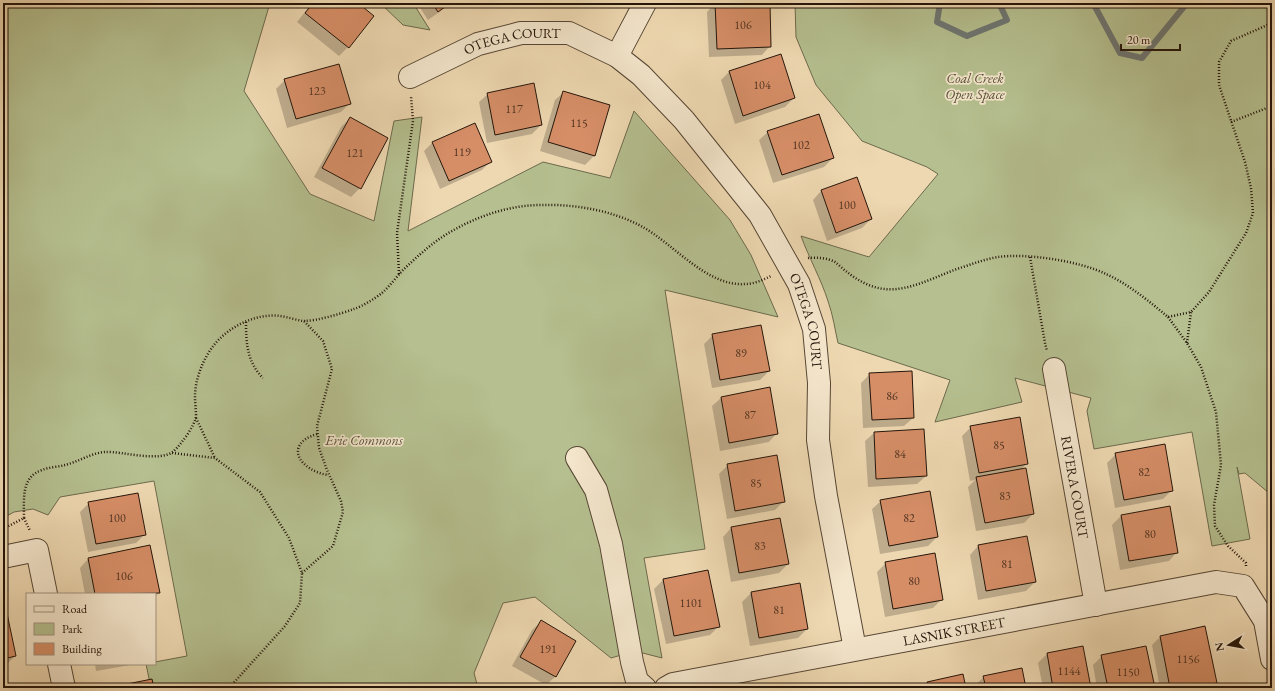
<svg xmlns="http://www.w3.org/2000/svg" width="1275" height="691" font-family="'EB Garamond',serif">
  <style>
    .green { fill: #b5bf8f; stroke: #6c6a4c }
    .shadow { fill: #0003 }
    .lines { fill: none; stroke-linecap: round; stroke-linejoin: round }
    .stream { stroke: #6e7672; stroke-width: 6 }
    .building { fill: #d68e67; stroke: #24150a }
    .minor-casing { stroke: #564634; stroke-width: 24 }
    .path { stroke: #24150a; stroke-width: 2.5; stroke-dasharray: 1 2; stroke-linecap: butt }
    .minor { stroke: #f4e6cc; stroke-width: 22 }
    .labels { text-anchor: middle; dominant-baseline: central; stroke-width: 3.5; stroke-linejoin: round; paint-order: stroke }
    .number-label { font-size: 12px; fill: #503321 }
    .street-label { font-size: 14px; fill: #24150a; stroke: #f4e6cc }
    .park-label { font-size: 14px; font-style: italic; fill: #575039; stroke: #f4e6cc }
  </style>
  <rect width="100%" height="100%" fill="#eed8b1"/>
  <filter id="stains"><feTurbulence type="fractalNoise" baseFrequency=".005" numOctaves="4"/><feColorMatrix values="0 0 0 0 .2 0 0 0 0 .09 0 0 0 0 .02 0 0 0 .5 -.17"/></filter>
  <radialGradient id="worn" r=".72"><stop offset=".6" stop-color="#630" stop-opacity="0"/><stop offset="1" stop-color="#630" stop-opacity=".3"/></radialGradient>
  <g class="green">
    <polygon points="3,3 270,3 244,91 310,194 374,221 394,121 422,117 408,231 543,162 610,178 634,111 730,220 751,255 778,317 665,290 705,549 644,558 662,658 635,651 611,658 535,597 503,603 474,673 478,688 151,688 146,664 155,664 155,662 187,656 154,481 60,497 48,515 33,509 14,512 3,518"/>
    <polygon points="380,3 413,3 430,30 403,25"/>
    <path d="M795,3H1272V502L1269,493L1245,473L1239,474L1237,467L1250,539L1212,546L1192,432L1094,449L1087,411L1091,398L1015,378L1022,402L935,422L950,380L838,343C835,330 833,315 828,301C821,279 809,258 801,236L869,257L938,174L927,167L862,141L816,85L796,37Z"/>
  </g>
  <g class="shadow">
    <polygon points="312,3 356,3 372,16 348,47 339,56 297,22"/>
    <polygon points="417,3 452,3 428,20"/>
    <polygon points="568,3 582,3 577,8"/>
    <polygon points="715,3 769,3 770,46 762,55 709,57 707,12"/>
    <polygon points="729,72 794,98 785,107 735,124 721,80"/>
    <polygon points="285,80 350,103 341,112 287,128 276,89"/>
    <polygon points="564,92 609,105 594,156 585,165 540,151 555,100"/>
    <polygon points="488,94 541,125 532,134 487,143 479,102"/>
    <polygon points="350,118 360,188 351,197 314,177 341,127"/>
    <polygon points="768,132 833,158 824,167 773,183 759,140"/>
    <polygon points="432,143 491,161 482,170 440,189 424,151"/>
    <polygon points="856,178 871,219 862,228 827,241 813,200 821,191"/>
    <polygon points="713,335 769,371 760,380 712,388 704,344"/>
    <polygon points="870,374 913,418 904,426 863,428 861,383"/>
    <polygon points="721,398 777,433 769,442 720,451 712,406"/>
    <polygon points="971,427 1027,463 1021,470 1033,514 1024,523 976,531 968,487 975,480 970,481 962,436"/>
    <polygon points="874,433 926,476 917,484 868,487 865,441"/>
    <polygon points="1116,454 1172,490 1163,499 1115,508 1107,463"/>
    <polygon points="728,465 784,501 775,510 727,519 719,474"/>
    <polygon points="881,501 937,537 928,546 880,554 872,509"/>
    <polygon points="89,503 145,534 136,543 88,552 80,512"/>
    <polygon points="1169,507 1177,552 1169,561 1120,570 1112,525 1121,516"/>
    <polygon points="731,528 788,564 779,573 731,582 723,537"/>
    <polygon points="978,546 1035,582 1026,591 978,600 970,555"/>
    <polygon points="88,559 159,593 155,596 155,594 85,594 80,568"/>
    <polygon points="886,563 942,599 933,608 885,617 877,572"/>
    <polygon points="663,580 719,626 710,635 666,644 654,589"/>
    <polygon points="799,584 807,629 798,638 750,646 742,602 751,593"/>
    <polygon points="3,605 15,656 6,665 3,665"/>
    <polygon points="541,622 575,641 555,677 546,685 512,666 532,630"/>
    <polygon points="1160,637 1216,683 1211,688 1160,688 1152,645"/>
    <polygon points="1047,654 1090,688 1043,688 1038,663"/>
    <polygon points="1102,656 1154,688 1097,688 1093,665"/>
    <polygon points="95,664 136,664 96,671"/>
    <polygon points="984,677 1025,688 987,688 986,682 984,682 985,688 976,688 975,685"/>
    <polygon points="928,682 965,688 922,688"/>
  </g>
  <g class="lines">
    <g class="stream">
      <polyline points="940,3 937,22 967,36 1007,20 999,3"/>
      <polyline points="1093,3 1120,53 1142,58 1187,3"/>
    </g>
  </g>
  <g class="building">
    <polygon points="313,3 358,3 374,16 349,48 305,13"/>
    <polygon points="432,3 450,3 438,12"/>
    <polygon points="715,3 770,3 771,47 717,49"/>
    <polygon points="781,54 795,98 743,116 729,71"/>
    <polygon points="339,64 351,104 296,119 284,79"/>
    <polygon points="534,83 542,125 495,135 487,93"/>
    <polygon points="563,91 610,105 595,156 548,142"/>
    <polygon points="819,114 834,158 782,175 767,131"/>
    <polygon points="350,117 388,138 361,189 322,168"/>
    <polygon points="475,123 492,162 449,181 432,142"/>
    <polygon points="857,177 872,219 836,233 821,190"/>
    <polygon points="761,325 770,371 720,380 712,334"/>
    <polygon points="912,371 914,418 872,420 869,373"/>
    <polygon points="770,387 778,434 729,443 721,397"/>
    <polygon points="1020,417 1028,464 979,473 970,426"/>
    <polygon points="924,429 927,476 876,479 874,432"/>
    <polygon points="1165,444 1173,491 1124,500 1115,453"/>
    <polygon points="777,455 785,502 735,511 727,464"/>
    <polygon points="1026,468 1034,514 985,523 976,477"/>
    <polygon points="930,491 938,537 889,546 880,500"/>
    <polygon points="138,493 146,535 96,544 88,502"/>
    <polygon points="1170,506 1178,553 1129,561 1121,515"/>
    <polygon points="780,518 789,564 739,573 731,527"/>
    <polygon points="1027,536 1036,582 986,591 978,545"/>
    <polygon points="150,545 160,593 95,594 88,558"/>
    <polygon points="935,553 943,600 893,609 885,562"/>
    <polygon points="708,570 720,627 674,636 663,579"/>
    <polygon points="800,583 808,629 759,638 751,592"/>
    <polygon points="3,604 5,604 16,656 3,659"/>
    <polygon points="541,620 576,641 556,677 520,657"/>
    <polygon points="1205,626 1217,683 1193,688 1170,688 1160,636"/>
    <polygon points="1083,646 1091,688 1053,688 1047,653"/>
    <polygon points="1146,646 1155,688 1108,688 1101,655"/>
    <polygon points="1022,668 1026,688 986,688 983,676"/>
    <polygon points="963,674 966,688 928,688 927,682"/>
    <polygon points="152,679 154,688 107,688"/>
  </g>
  <g class="lines">
    <defs>
      <g id="minor">
        <polyline points="617,56 645,3"/>
        <path id="s1" d="M410,77L478,44L521,33H569L617,56L641,75L684,120L760,215L799,284L814,329L819,383L818,440L826,496L855,649"/>
        <path id="s2" d="M1054,369L1096,605"/>
        <polyline points="577,458 596,490 611,544 632,662 637,681 645,688"/>
        <polyline points="3,557 37,550 46,594"/>
        <polyline points="59,664 64,688"/>
        <path id="s3" d="M666,688L673,684L1216,582L1243,586L1265,621L1272,659"/>
      </g>
    </defs>
    <use href="#minor" class="minor-casing"/>
    <g class="path">
      <polyline points="1231,122 1272,106"/>
      <polyline points="1030,257 1045,343 1047,351"/>
      <path d="M808,258C816,257 828,258 835,262C839,265 843,269 847,272C857,280 871,288 885,289C910,292 940,274 963,267C975,263 986,259 998,257C1028,253 1079,261 1106,274C1128,284 1149,301 1168,317L1191,312L1209,292L1246,233L1253,213L1251,188L1245,162L1219,85V62L1231,41L1272,23"/>
      <polyline points="399,274 397,233 413,121 411,96"/>
      <polyline points="1168,317 1187,343 1201,367 1216,412 1221,465 1214,505 1215,526 1228,546 1246,563 1246,566"/>
      <path d="M246,322C246,343 247,362 263,378"/>
      <polyline points="1187,343 1191,312"/>
      <polyline points="196,418 215,458"/>
      <path d="M317,434C282,445 301,471 328,475"/>
      <polyline points="172,453 215,458 260,492 289,538 302,573 300,603 285,626 229,688"/>
      <polyline points="24,518 30,531"/>
      <path d="M3,529L24,518C24,499 21,477 42,470C49,467 58,467 65,465C78,462 91,453 105,452C122,451 160,463 174,451C181,444 195,426 196,416C196,409 195,403 195,397C195,379 203,359 214,345C229,326 257,313 280,316C288,317 296,320 303,321C317,321 340,314 354,309C363,306 374,299 382,293C390,286 397,276 404,269C419,255 434,241 452,231C478,216 510,205 541,205C574,204 611,210 641,226C673,243 707,287 745,284C754,284 763,280 771,276"/>
      <polyline points="302,573 333,546 343,512 341,501 327,470 319,448 317,426 332,369 323,341 304,321"/>
    </g>
    <use href="#minor" class="minor"/>
  </g>
  <g class="labels">
    <g class="number-label">
      <text x="743" y="25">106</text>
      <text x="762" y="85">104</text>
      <text x="317" y="91">123</text>
      <text x="514" y="109">117</text>
      <text x="579" y="123">115</text>
      <text x="801" y="145">102</text>
      <text x="462" y="152">119</text>
      <text x="355" y="153">121</text>
      <text x="847" y="205">100</text>
      <text x="741" y="353">89</text>
      <text x="892" y="396">86</text>
      <text x="750" y="415">87</text>
      <text x="999" y="445">85</text>
      <text x="900" y="454">84</text>
      <text x="1144" y="472">82</text>
      <text x="756" y="483">85</text>
      <text x="1005" y="496">83</text>
      <text x="117" y="518">100</text>
      <text x="909" y="518">82</text>
      <text x="1150" y="534">80</text>
      <text x="760" y="546">83</text>
      <text x="1007" y="564">81</text>
      <text x="124" y="576">106</text>
      <text x="914" y="581">80</text>
      <text x="691" y="603">1101</text>
      <text x="779" y="610">81</text>
      <text x="548" y="649">191</text>
      <text x="1188" y="659">1156</text>
      <text x="1069" y="671">1144</text>
      <text x="1128" y="672">1150</text>
    </g>
    <g class="street-label">
      <text stroke="none"><textPath href="#s1" startOffset="110">OTEGA COURT</textPath></text>
      <text stroke="none"><textPath href="#s1" startOffset="553">OTEGA COURT</textPath></text>
      <text stroke="none"><textPath href="#s2" startOffset="120">RIVERA COURT</textPath></text>
      <text stroke="none"><textPath href="#s3" startOffset="294">LASNIK STREET</textPath></text>
    </g>
    <g class="park-label">
      <text x="975" y="78">Coal Creek<tspan x="975" dy="16">Open Space</tspan></text>
      <text x="364" y="440">Erie Commons</text>
    </g>
  </g>
  <rect width="1275" height="691" fill="none" stroke="#eed8b1" stroke-width="16"/>
  <rect x="4" y="4" width="1267" height="683" fill="none" stroke="#24150a" stroke-width="2"/>
  <rect x="8" y="8" width="1259" height="675" fill="none" stroke="#24150a"/>
  <rect x="26" y="593" width="130" height="72" fill="#f4e6cc" stroke="#a1927e"/>
  <rect x="34" y="606" width="20" height="6" fill="#f4e6cc" stroke="#a1927e"/>
  <text x="62" y="613" font-size="12" fill="#24150a">Road</text>
  <rect x="34" y="623" width="20" height="12" fill="#b5bf8f" stroke="#a1927e"/>
  <text x="62" y="633" font-size="12" fill="#24150a">Park</text>
  <rect x="34" y="643" width="20" height="12" fill="#d68e67" stroke="#a1927e"/>
  <text x="62" y="653" font-size="12" fill="#24150a">Building</text>
  <g transform="translate(1229 645) rotate(259)" stroke="#f4e6cc" stroke-width="3" paint-order="stroke">
  <path d="M0-3L7 15L0 10L-7 15Z" fill="#24150a"/>
  <text y="-6" font-size="11" font-weight="bold" text-anchor="middle" fill="#24150a">N</text>
  </g>
  <path d="M1121 44v6h59v-6" fill="none" stroke="#24150a" stroke-width="2"/>
  <text x="1127" y="44" font-size="12" fill="#24150a" stroke="#f4e6cc" stroke-width="3" paint-order="stroke">20 m</text>
  <rect width="100%" height="100%" filter="url(#stains)"/>
  <rect width="100%" height="100%" fill="url(#worn)"/>
</svg>
